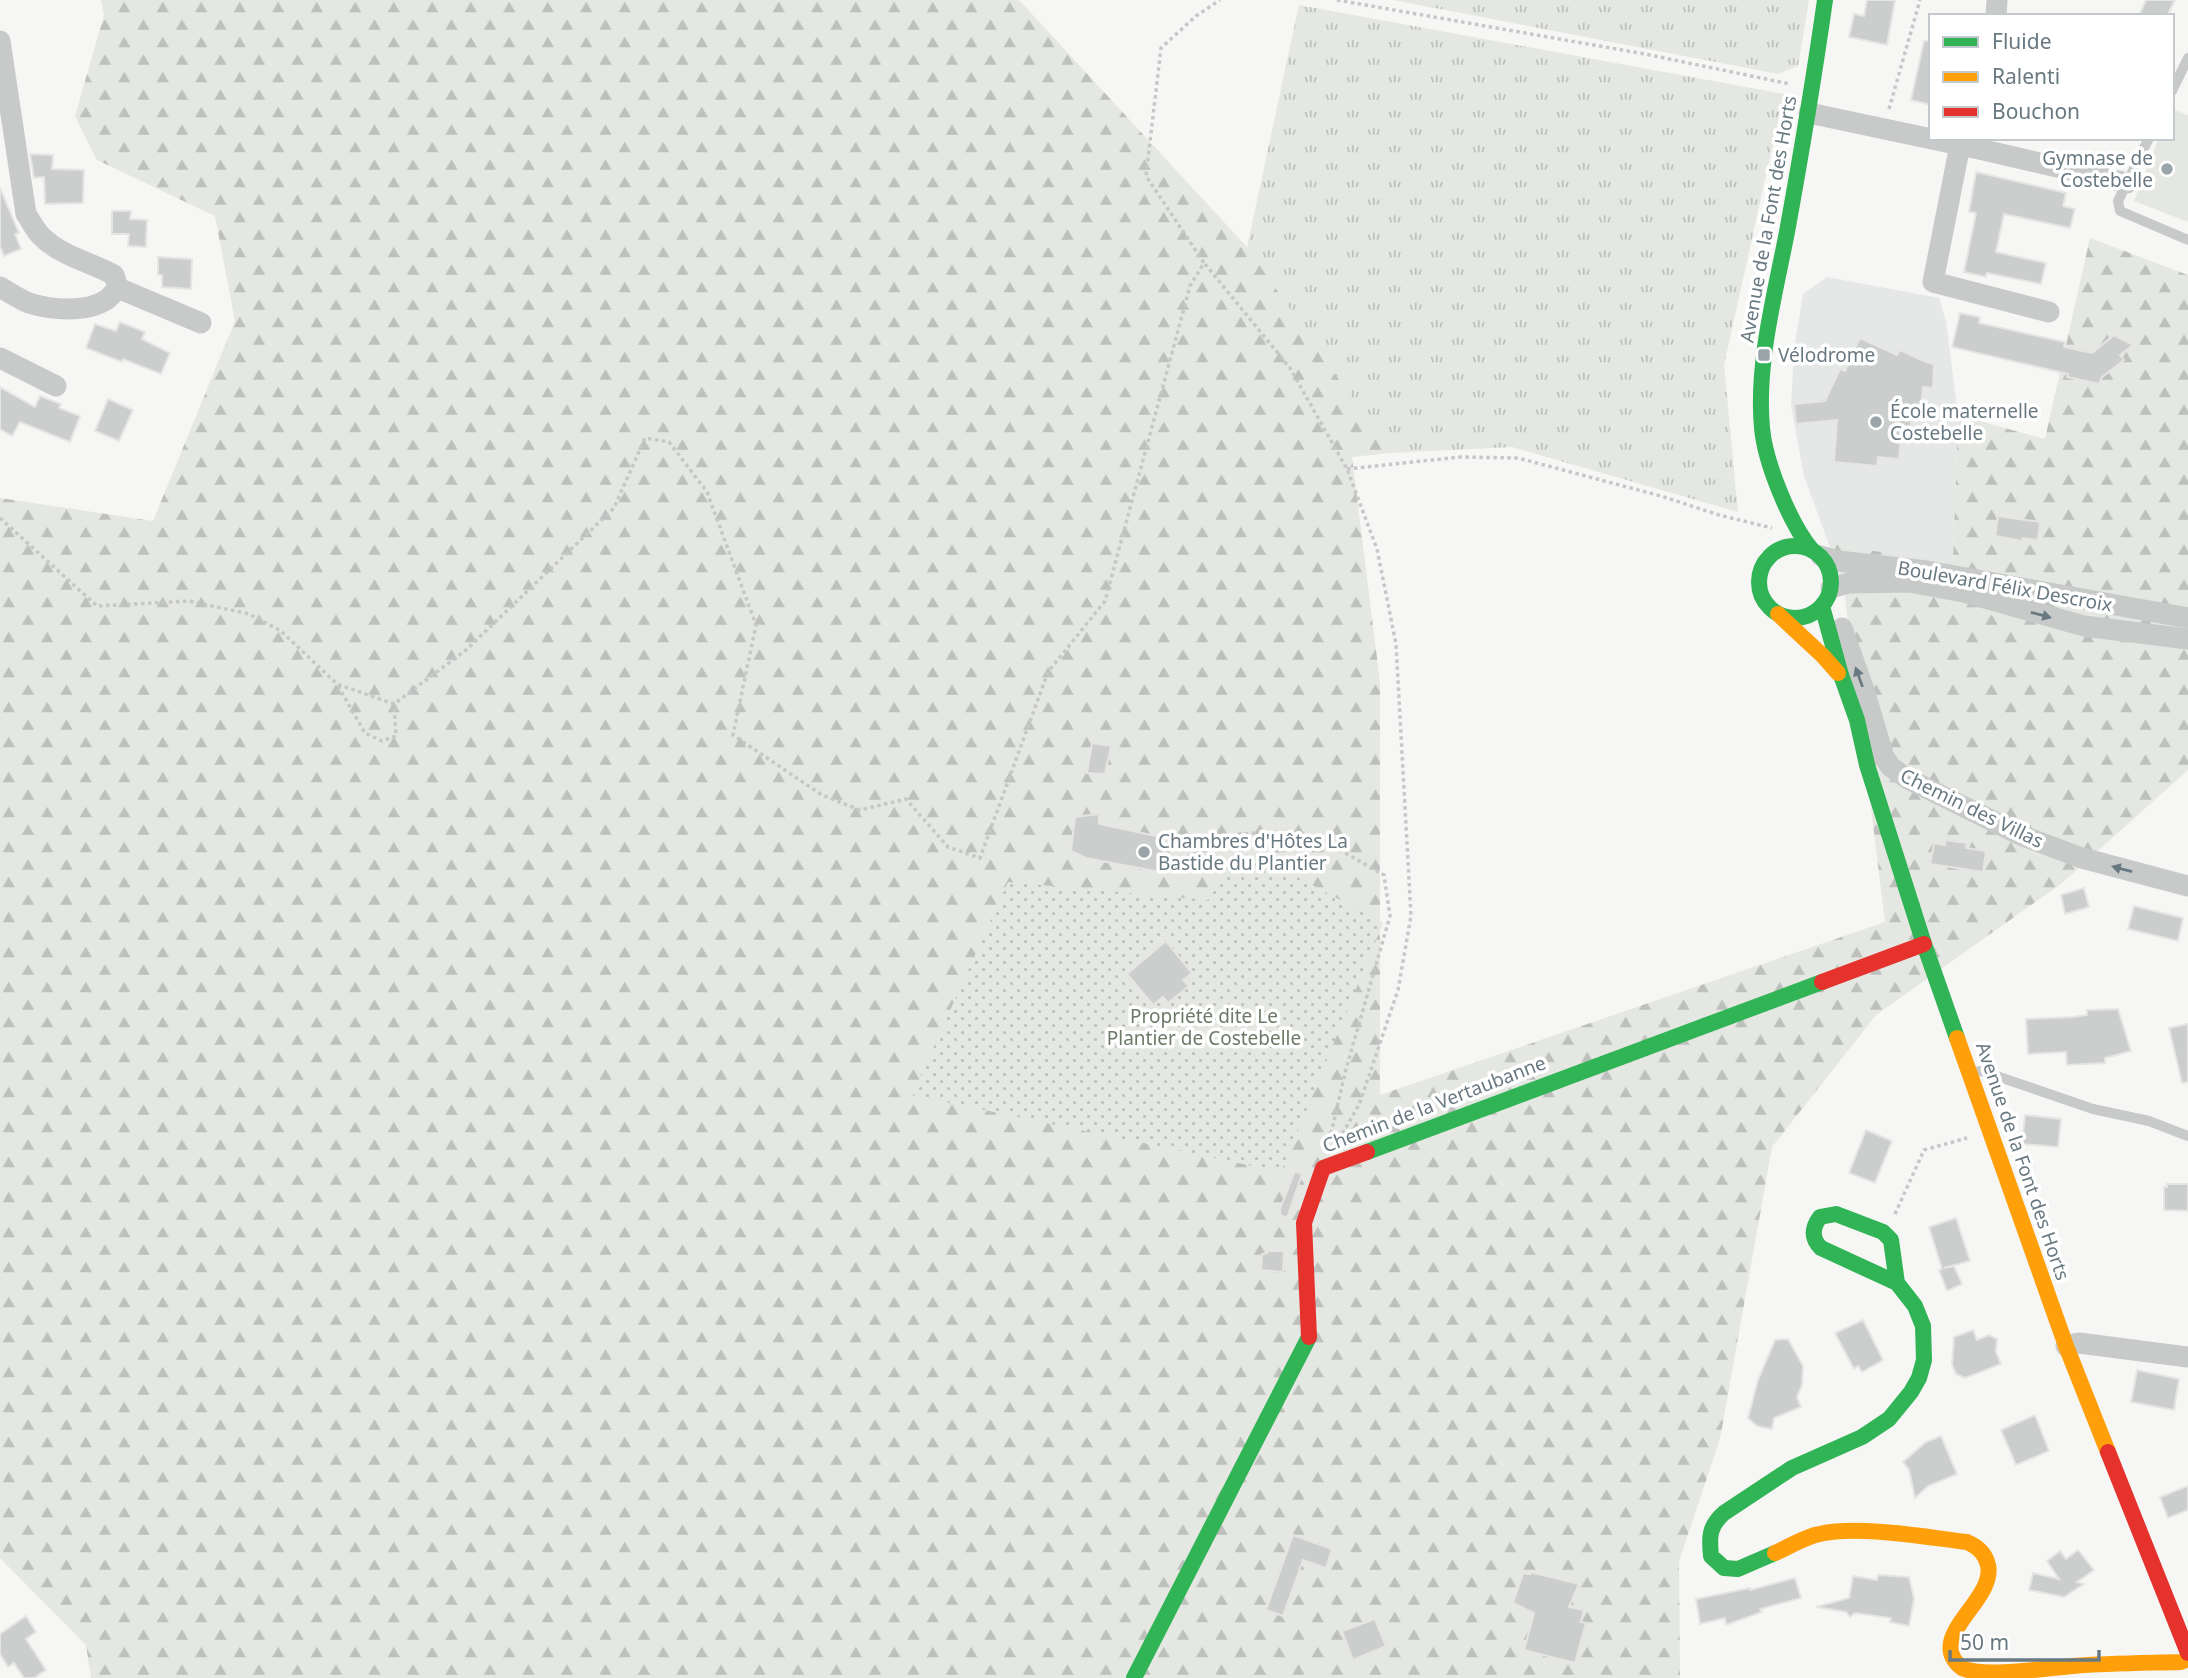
<svg xmlns="http://www.w3.org/2000/svg" width="2188" height="1678" font-family="'Noto Sans',sans-serif">
  <style>
    .built { fill: #e6e7e7 }
    .grass { fill: url(#grass-tufts) }
    .forest { fill: url(#forest-firs) }
    .park { fill: url(#park-dots) }
    .pitch { fill: #e5e7e2 }
    .building { fill: #cccece; stroke: #e5e5e4; stroke-width: 2 }
    .lines { fill: none; stroke-linecap: round; stroke-linejoin: round }
    .path { stroke: #c6c7c8; stroke-width: 3.5; stroke-dasharray: 3.5 3.5; stroke-linecap: butt }
    .lane { stroke: #c8caca; stroke-width: 10 }
    .street { stroke: #c8caca; stroke-width: 21 }
    .fast { stroke: #30b455; stroke-width: 16 }
    .slow { stroke: #ff9f0a; stroke-width: 16 }
    .jam { stroke: #e5322d; stroke-width: 16 }
    .oneway { fill: #697982 }
    .poi-dot { fill: #9aa5aa; stroke: #fff; stroke-width: 2.5 }
    .labels { text-anchor: middle; dominant-baseline: central; stroke-width: 7; stroke-linejoin: round; paint-order: stroke }
    .poi-label { font-size: 19px; fill: #697982; stroke: #fff; text-anchor: start }
    .street-label { font-size: 19px; fill: #697982; stroke: #fff }
    .park-label { font-size: 19px; fill: #6d7a67; stroke: #fff }
  </style>
  <defs>
    <pattern id="grass-tufts" width="24" height="20" patternUnits="userSpaceOnUse" patternTransform="scale(1.75)"><rect width="24" height="20" fill="#e5e7e2"/><path d="M3 7l-1-3M5 7V3M7 7l1-3M15 17l-1-3M17 17v-4M19 17l1-3" fill="none" stroke="#bec0bd"/></pattern>
    <pattern id="forest-firs" width="22" height="20" patternUnits="userSpaceOnUse" patternTransform="scale(1.75)"><rect width="22" height="20" fill="#e5e7e2"/><path d="M5 1l3.5 6h-7zM16 11l3.5 6h-7z" fill="#bec0bd"/></pattern>
    <pattern id="park-dots" width="8" height="8" patternUnits="userSpaceOnUse" patternTransform="scale(1.75)"><rect width="8" height="8" fill="#e5e7e2"/><path d="M2 2h.1M6 6h.1" fill="none" stroke="#bec0bd" stroke-width="1.8" stroke-linecap="round"/></pattern>
  </defs>
  <rect width="100%" height="100%" fill="#f6f6f5"/>
  <polygon class="built" points="1827,277 1939,298 1946,321 1958,415 1953,563 1845,547 1827,539 1804,476 1791,406 1794,349 1803,294"/>
  <g class="grass">
    <polygon points="1393,0 1809,0 1798,66 1778,74"/>
    <polygon points="1299,5 1784,94 1724,365 1738,512 1512,447 1390,453 1247,247"/>
  </g>
  <polygon class="forest" points="101,0 1019,0 1247,247 1390,453 1352,457 1380,682 1380,1095 1885,922 1844,589 1827,539 1845,547 1953,562 1958,415 2045,439 2090,238 2188,275 2188,770 2061,884 1876,1015 1772,1147 1720,1439 1679,1561 1680,1678 91,1678 86,1645 0,1558 0,498 153,521 235,321 215,216 97,160 75,116 104,15"/>
  <polygon class="park" points="1243,848 1383,923 1281,1172 912,1095 1008,882 1208,900"/>
  <polygon class="pitch" points="2172,109 2188,115 2188,222 2134,201 2159,138 2172,138"/>
  <g class="building">
    <polygon points="1867,0 1895,0 1887,45 1849,37 1854,14 1864,16"/>
    <polygon points="2146,0 2175,0 2167,16 2139,16"/>
    <polygon points="1924,41 1931,41 1931,105 1911,100"/>
    <polygon points="30,154 53,155 52,169 84,170 83,203 45,204 44,177 34,178"/>
    <polygon points="1976,172 2066,193 2063,206 2075,209 2070,228 2004,214 1996,252 2046,263 2041,284 1987,273 1986,277 1964,272 1976,213 1969,212"/>
    <polygon points="0,188 19,233 15,234 21,249 4,256 0,246"/>
    <polygon points="112,211 131,211 130,219 147,220 146,247 128,246 129,234 112,234"/>
    <polygon points="158,257 192,259 191,289 162,287 162,275 158,275"/>
    <polygon points="1960,313 1980,317 1979,323 2065,342 2064,347 2092,353 2114,335 2133,345 2120,355 2124,360 2101,378 2100,384 2067,377 2068,374 1952,347"/>
    <polygon points="120,322 145,332 142,339 170,353 161,374 123,359 122,362 86,348 95,324 116,331"/>
    <polygon points="1860,338 1897,355 1900,350 1926,362 1934,364 1933,388 1923,387 1921,412 1912,411 1910,436 1901,436 1899,459 1878,457 1877,466 1834,462 1837,420 1796,424 1794,404 1825,401 1840,369 1845,371"/>
    <polygon points="0,387 35,407 40,396 61,404 59,408 80,416 70,442 20,422 12,436 0,429"/>
    <polygon points="108,399 133,410 119,441 95,431"/>
    <polygon points="1998,516 2040,522 2038,540 2023,538 2022,541 1995,536"/>
    <polygon points="1092,743 1111,746 1105,774 1087,773"/>
    <polygon points="1099,814 1099,824 1166,838 1160,872 1086,858 1071,851 1075,817"/>
    <polygon points="1945,840 1967,843 1966,848 1986,851 1983,872 1930,864 1934,843 1945,845"/>
    <polygon points="2084,888 2089,907 2065,914 2061,895"/>
    <polygon points="2134,906 2183,918 2178,941 2128,929"/>
    <polygon points="1166,941 1192,973 1183,980 1189,986 1168,1003 1163,997 1153,1005 1127,974"/>
    <polygon points="2118,1009 2131,1051 2105,1058 2105,1063 2067,1065 2066,1052 2028,1054 2026,1019 2073,1017 2087,1015 2087,1010"/>
    <polygon points="2188,1024 2188,1082 2182,1083 2169,1028"/>
    <polygon points="2025,1115 2061,1119 2058,1147 2022,1144"/>
    <polygon points="1866,1130 1892,1141 1875,1183 1849,1173"/>
    <polygon points="1295,1171 1302,1174 1287,1218 1280,1215 1280,1209"/>
    <polygon points="2167,1184 2188,1184 2188,1211 2164,1210 2164,1187 2167,1187"/>
    <polygon points="1956,1218 1970,1261 1944,1268 1954,1266 1962,1284 1947,1291 1939,1270 1942,1269 1929,1227"/>
    <polygon points="1267,1251 1284,1251 1283,1272 1261,1270 1262,1254 1267,1253"/>
    <polygon points="1863,1320 1883,1360 1862,1372 1858,1366 1854,1369 1835,1333"/>
    <polygon points="1973,1330 1977,1340 1989,1335 1997,1339 1996,1352 2001,1364 1965,1378 1956,1374 1952,1364 1954,1337"/>
    <polygon points="1788,1339 1803,1366 1802,1385 1797,1397 1801,1407 1774,1418 1772,1429 1757,1426 1748,1418 1758,1380 1775,1340"/>
    <polygon points="2137,1370 2179,1379 2174,1410 2131,1402"/>
    <polygon points="2035,1415 2049,1451 2016,1465 2001,1430"/>
    <polygon points="1941,1436 1957,1474 1928,1486 1915,1498 1909,1470 1903,1462 1926,1442"/>
    <polygon points="2188,1486 2188,1510 2168,1518 2160,1497"/>
    <polygon points="1293,1535 1332,1549 1326,1568 1303,1560 1283,1616 1266,1610"/>
    <polygon points="2078,1550 2094,1570 2077,1582 2084,1584 2064,1597 2029,1590 2033,1573 2059,1579 2047,1561 2060,1551 2066,1559"/>
    <polygon points="1530,1572 1579,1584 1569,1607 1584,1610 1581,1622 1586,1623 1575,1663 1524,1650 1534,1613 1513,1603 1523,1573 1530,1574"/>
    <polygon points="1878,1575 1909,1577 1914,1599 1909,1626 1890,1622 1891,1618 1855,1613 1850,1617 1846,1612 1816,1607 1849,1598 1853,1576 1877,1580"/>
    <polygon points="1795,1578 1801,1598 1760,1609 1762,1612 1726,1625 1725,1618 1700,1624 1696,1599 1750,1588 1750,1590"/>
    <polygon points="26,1616 36,1632 26,1639 46,1670 34,1678 24,1678 14,1663 8,1667 0,1654 0,1634"/>
    <polygon points="1375,1619 1386,1646 1353,1660 1342,1631"/>
  </g>
  <g class="lines">
    <g class="path">
      <polyline points="1337,0 1645,54 1790,84"/>
      <polyline points="1889,109 1920,0"/>
      <polyline points="1205,264 1290,368 1347,469 1377,549 1396,644 1411,916 1398,990 1359,1105 1341,1136"/>
      <polyline points="1347,469 1460,457 1518,458 1661,496 1719,515 1772,528"/>
      <polyline points="0,518 97,606 189,601 249,614 281,631 337,684 394,704 466,650 614,508 645,438 669,442 707,492 756,625 733,735 822,795 860,810 906,799 948,847 980,858 1048,672 1105,601 1190,286 1204,263 1146,176 1161,48 1196,16 1220,0"/>
      <polyline points="338,686 365,733 382,741 396,736 394,704"/>
      <polyline points="1174,863 1239,834 1292,831 1340,850 1384,875 1390,916 1346,1069 1330,1138"/>
      <polyline points="1895,1214 1924,1150 1967,1138"/>
    </g>
    <g class="lane">
      <polyline points="2172,91 2188,58"/>
      <polyline points="2149,138 2118,201 2120,211 2188,240"/>
      <polyline points="1973,1072 1982,1071 2093,1109 2149,1121 2188,1136"/>
    </g>
    <g class="street">
      <polyline points="1996,16 1997,0"/>
      <path d="M0,41L26,214C31,221 35,230 41,236C61,256 90,262 114,275L118,288C114,292 110,298 106,300C86,313 51,310 29,303C19,299 9,292 0,287"/>
      <polyline points="1809,113 1979,149 2127,183"/>
      <polyline points="1960,145 1933,282 2049,312"/>
      <polyline points="118,288 201,323"/>
      <polyline points="0,358 56,386"/>
      <polyline points="1821,556 1838,561 1927,571 2188,618"/>
      <polyline points="1831,588 1849,583 1910,582 1963,592 2084,626 2188,639"/>
      <polyline points="1842,628 1863,687 1884,757 1891,767 1908,779 2023,836 2082,858 2188,886"/>
      <polyline points="2066,1346 2079,1343 2188,1357"/>
    </g>
    <g class="fast">
      <circle cx="1795" cy="582" r="36"/>
      <path d="M1812,550C1790,524 1765,462 1762,428C1756,364 1775,294 1787,232C1801,155 1814,78 1825,0"/>
      <polyline points="1822,606 1841,675 1857,720 1867,765 1924,944 1957,1038"/>
      <polyline points="1367,1152 1822,982"/>
      <path d="M1775,1553L1738,1569L1724,1568L1711,1556C1709,1537 1709,1526 1724,1513L1792,1468L1862,1437L1889,1419L1911,1392L1919,1378L1924,1360L1923,1326L1915,1306L1897,1283L1891,1240L1883,1232L1836,1214L1820,1217C1812,1228 1811,1238 1821,1248L1897,1283"/>
      <polyline points="1134,1678 1309,1337"/>
    </g>
    <g class="slow">
      <polyline points="1778,614 1823,656 1838,673"/>
      <polyline points="1957,1038 2066,1346 2108,1452"/>
      <path d="M1775,1553C1788,1547 1802,1539 1815,1535C1855,1524 1925,1537 1967,1542C1978,1547 1985,1553 1988,1565C1996,1601 1923,1637 1962,1668C1983,1678 2048,1668 2073,1666C2109,1663 2145,1663 2181,1662L2188,1659"/>
    </g>
    <g class="jam">
      <polyline points="1822,982 1924,944"/>
      <polyline points="1309,1337 1304,1223 1323,1168 1367,1152"/>
      <polyline points="2108,1452 2188,1653"/>
    </g>
  </g>
  <defs><path id="oneway-solid" d="M-6-.8H1V-3.2L6.5 0L1 3.2V.8H-6Z" transform="scale(1.75)"/></defs>
  <g class="oneway">
    <use href="#oneway-solid" transform="translate(2041 615) rotate(15)"/>
    <use href="#oneway-solid" transform="translate(1859 677) rotate(-110)"/>
    <use href="#oneway-solid" transform="translate(2122 869) rotate(-165)"/>
  </g>
  <g class="poi-dot">
    <circle cx="2167" cy="169" r="7"/>
    <rect x="1757" y="348" width="14" height="14" rx="3.5"/>
    <circle cx="1876" cy="422" r="7"/>
    <circle cx="1144" cy="852" r="7"/>
  </g>
  <g class="labels">
    <g class="poi-label">
      <text x="2153" y="158" text-anchor="end">Gymnase de<tspan x="2153" dy="22">Costebelle</tspan></text>
      <text x="1778" y="355">Vélodrome</text>
      <text x="1890" y="411">École maternelle<tspan x="1890" dy="22">Costebelle</tspan></text>
      <text x="1158" y="841">Chambres d'Hôtes La<tspan x="1158" dy="22">Bastide du Plantier</tspan></text>
    </g>
    <g class="street-label">
      <text transform="translate(1768 219) rotate(-80)">Avenue de la Font des Horts</text>
      <text transform="translate(2005 586) rotate(10)">Boulevard Félix Descroix</text>
      <text transform="translate(1972 808) rotate(26)">Chemin des Villas</text>
      <text transform="translate(1434 1104) rotate(-21)">Chemin de la Vertaubanne</text>
      <text transform="translate(2023 1161) rotate(71)">Avenue de la Font des Horts</text>
    </g>
    <g class="park-label">
      <text x="1204" y="1016">Propriété dite Le<tspan x="1204" dy="22">Plantier de Costebelle</tspan></text>
    </g>
  </g>
  <rect x="1929" y="14" width="245" height="126" fill="#ffffff" stroke="#c3c9cd" stroke-width="2"/>
  <rect x="1943" y="37" width="35" height="10" fill="#30b455" stroke="#c3c9cd" stroke-width="2"/>
  <text x="1992" y="49" font-size="21" fill="#697982">Fluide</text>
  <rect x="1943" y="72" width="35" height="10" fill="#ff9f0a" stroke="#c3c9cd" stroke-width="2"/>
  <text x="1992" y="84" font-size="21" fill="#697982">Ralenti</text>
  <rect x="1943" y="107" width="35" height="10" fill="#e5322d" stroke="#c3c9cd" stroke-width="2"/>
  <text x="1992" y="119" font-size="21" fill="#697982">Bouchon</text>
  <path d="M1950 1650v10h149v-10" fill="none" stroke="#697982" stroke-width="3.5"/>
  <text x="1960" y="1650" font-size="21" fill="#697982" stroke="#ffffff" stroke-width="5" paint-order="stroke">50 m</text>
</svg>
